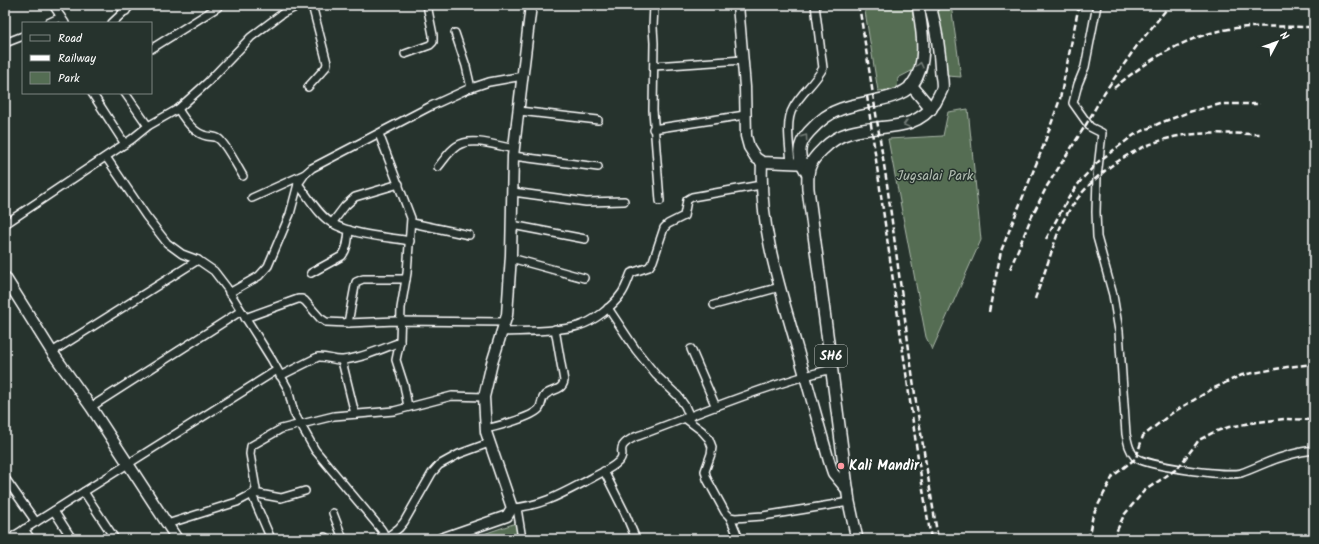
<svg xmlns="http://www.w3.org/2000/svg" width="1319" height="544" font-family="Kalam,sans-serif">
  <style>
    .green { fill: #546d53; stroke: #aab6a9 }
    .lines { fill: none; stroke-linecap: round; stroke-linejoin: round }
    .street-casing { stroke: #fff; stroke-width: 10 }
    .secondary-casing { stroke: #fff; stroke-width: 13 }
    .primary-casing { stroke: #fff; stroke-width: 14 }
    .street { stroke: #26332d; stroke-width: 7 }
    .secondary { stroke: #26332d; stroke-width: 10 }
    .primary { stroke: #26332d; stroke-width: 11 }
    .rail { stroke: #fff; stroke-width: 2.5; stroke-dasharray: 6 3; stroke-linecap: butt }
    .oneway { stroke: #727a76 }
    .poi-dot { fill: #ff9aa2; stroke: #26332d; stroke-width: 1.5 }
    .labels { text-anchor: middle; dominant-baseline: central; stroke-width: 3; stroke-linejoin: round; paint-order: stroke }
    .shield { fill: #26332d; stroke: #bec2c0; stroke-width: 1 }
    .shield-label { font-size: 13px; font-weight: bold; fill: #fff }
    .park-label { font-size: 14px; fill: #b2bdb2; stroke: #26332d }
    .poi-label { font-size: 14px; font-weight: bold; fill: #fff; stroke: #26332d; text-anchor: start }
  </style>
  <rect width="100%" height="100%" fill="#26332d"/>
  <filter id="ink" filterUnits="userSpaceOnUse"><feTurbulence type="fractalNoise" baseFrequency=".025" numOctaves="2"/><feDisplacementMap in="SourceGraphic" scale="8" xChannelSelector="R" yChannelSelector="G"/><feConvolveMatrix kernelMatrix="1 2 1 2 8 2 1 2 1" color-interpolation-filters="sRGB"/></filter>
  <g filter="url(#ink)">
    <g class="green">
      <polygon points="864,5 913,5 918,31 919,67 898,78 897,89 878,91"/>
      <polygon points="935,5 951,5 961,77 947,76"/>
      <polygon points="968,109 981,240 932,350 926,337 888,139 943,136 948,112"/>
      <polygon points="522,521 525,539 469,539"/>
    </g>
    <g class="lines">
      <defs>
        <g id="street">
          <polyline points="53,5 65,23"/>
          <polyline points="119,5 126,11"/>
          <polyline points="654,5 653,27 654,43 653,110 660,201"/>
          <path d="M1097,5L1085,67L1078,84L1073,103L1090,127L1102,133L1097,177L1096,212L1097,237L1113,295L1119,331L1126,434C1128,443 1129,450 1135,457C1145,466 1227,477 1241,473C1247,471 1254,468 1261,465C1277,458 1296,452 1314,450"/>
          <polyline points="48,23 61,17"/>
          <polyline points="112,23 131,5"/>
          <polyline points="455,33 466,66 471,88"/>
          <polyline points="5,43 23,36"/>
          <polyline points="151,49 218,7"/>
          <polyline points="405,54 430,45 433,42 433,35 427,5"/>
          <polyline points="654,66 743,60"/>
          <polyline points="308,87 326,67 327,63 312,5"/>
          <polyline points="92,93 125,144"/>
          <polyline points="125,93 148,126"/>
          <path d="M178,109C184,119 194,134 207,136C211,137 215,136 219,139C227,146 237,166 243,176"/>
          <polyline points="519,111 598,120"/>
          <polyline points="653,129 745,115"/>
          <polyline points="379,134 411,218 407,273 401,308 400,341 396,360 404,385 408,407"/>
          <polyline points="513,156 598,167"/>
          <polyline points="106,157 146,216 167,243 182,254 198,260 214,271 227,288 272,360 288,389 294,413 298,420 315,450 381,529 383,532 381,539"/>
          <path d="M791,163C790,148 785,121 793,108C800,94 815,83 823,68L815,5"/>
          <path d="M438,167C444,160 449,151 457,146C471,136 498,146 514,149"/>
          <path d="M298,184C308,196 319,216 332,223C351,235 388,237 410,241"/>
          <polyline points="513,192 586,202 624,201"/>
          <polyline points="252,198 303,175"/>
          <polyline points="332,223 345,206 355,197 399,184"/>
          <polyline points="412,223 469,235"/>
          <polyline points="5,224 132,139 148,126 178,109 208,82 251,37 283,13 300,5"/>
          <polyline points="512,225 585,239"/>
          <polyline points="511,258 584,278"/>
          <path d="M311,273L342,256C348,248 348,239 349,230"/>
          <polyline points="229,293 259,276 268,266 290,214 298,184 305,174 312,168 431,106 468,89 489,82 523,76"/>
          <polyline points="714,305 780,287"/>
          <polyline points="608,308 636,350 656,375 678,396 685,406 690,417"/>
          <polyline points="245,318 298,299 302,299 305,301 320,318 326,322 348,323 396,321 505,322"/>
          <polyline points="348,323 355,286 356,282 363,279 406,279"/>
          <path d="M502,332C524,331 558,332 578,326C595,321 612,307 622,293C626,287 628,280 631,273L649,267L653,261L664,228L668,224L684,216L687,200L692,197L761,185"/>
          <polyline points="691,349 716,407"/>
          <polyline points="52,352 198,260"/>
          <polyline points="342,361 355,414"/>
          <path d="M280,376L318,357C327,356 334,361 343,360C362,358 382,349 400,342"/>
          <polyline points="91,407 241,311"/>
          <polyline points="686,419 702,431 709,439 712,447 711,454 705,471 707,479 725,512 730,517 735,518 763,516 849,502"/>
          <path d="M486,429C498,426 531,418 539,409C542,405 541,399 545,395C552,389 562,391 564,381L555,329"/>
          <polyline points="604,471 625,513 636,539"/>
          <polyline points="5,478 36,522"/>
          <polyline points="84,492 115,539"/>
          <polyline points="254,493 281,498 305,491"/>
          <polyline points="252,495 271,539"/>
          <path d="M512,508C543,506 565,492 592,478C600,473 611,469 618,462C629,452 611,449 635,437C700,413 765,385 832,369"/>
          <polyline points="517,508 522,539"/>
          <polyline points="54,511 72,539"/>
          <polyline points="333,513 343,539"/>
          <polyline points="730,517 739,539"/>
          <polyline points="167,524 237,502 254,493 256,489 250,454 251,446 281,429 334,416 394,411 452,396 484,397"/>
          <polyline points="24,529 31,539"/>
          <polyline points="9,539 277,370"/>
          <polyline points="320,539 325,537"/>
          <polyline points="385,539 399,528 404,522 432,473 439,465 459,454 489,443"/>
        </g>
        <g id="secondary">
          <polyline points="738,5 745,87 746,136 749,147 756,158 762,162 809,164"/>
          <path d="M762,162C759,224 779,285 796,344C807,383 818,422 829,461L833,473L848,491"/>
          <polyline points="5,277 52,352 91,407 177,539"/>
          <polyline points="441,539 507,516 512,508 486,432 484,397 492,363 507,315 511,255 513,156 531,5"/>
        </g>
        <g id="primary">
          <polyline points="911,85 931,109"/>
          <path d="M807,173C798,158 796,146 809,132C818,122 828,113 841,109C860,101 898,101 912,85C929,63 922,30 918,5"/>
          <path d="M857,539L849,502L808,189C807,170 808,163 823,149C830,142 839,136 849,133C879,123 914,134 935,103C937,99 940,94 942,89C943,85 942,79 941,74C940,51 936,28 930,5"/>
        </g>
      </defs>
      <use href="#street" class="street-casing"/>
      <use href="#secondary" class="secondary-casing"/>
      <use href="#primary" class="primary-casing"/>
      <use href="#street" class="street"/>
      <use href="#secondary" class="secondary"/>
      <use href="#primary" class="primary"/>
      <g class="rail">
        <polyline points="859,5 887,184 916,402 938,539"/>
        <path d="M1114,88C1146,61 1186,36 1229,29C1257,25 1286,27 1314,27"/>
        <polyline points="867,96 918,458 931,539"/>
        <polyline points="1046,239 1069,197 1082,179 1099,161 1134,135 1160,123 1192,111 1221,104 1260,104"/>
        <polyline points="1010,269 1031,218 1047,186 1087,123 1104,93 1136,47 1170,5"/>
        <path d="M1035,299C1038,290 1042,280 1045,271C1052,252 1057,231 1067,214C1088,178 1128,148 1170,138C1195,131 1234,134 1261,134"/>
        <polyline points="989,312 1001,251 1043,147 1060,99 1079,5"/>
        <polyline points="1088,539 1093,515 1113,476 1136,458 1143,436 1172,413 1214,388 1242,375 1287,367 1314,364"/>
        <polyline points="1113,539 1124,515 1144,491 1178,468 1199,440 1214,432 1229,427 1257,422 1285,419 1314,420"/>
      </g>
    </g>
    <defs><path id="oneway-chevron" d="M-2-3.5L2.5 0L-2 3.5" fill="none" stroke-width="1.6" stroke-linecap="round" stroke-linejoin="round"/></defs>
    <g class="oneway">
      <use href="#oneway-chevron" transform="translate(920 65) rotate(-77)"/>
      <use href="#oneway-chevron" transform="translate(906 124) rotate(165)"/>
      <use href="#oneway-chevron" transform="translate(805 137) rotate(-55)"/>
    </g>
  </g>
  <circle class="poi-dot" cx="841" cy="466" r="4"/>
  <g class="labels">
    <rect class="shield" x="815" y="345" width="32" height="22" rx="3"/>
    <g class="shield-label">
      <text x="831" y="356">SH6</text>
    </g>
    <g class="park-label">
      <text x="935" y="176">Jugsalai Park</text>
    </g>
    <g class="poi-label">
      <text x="849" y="466">Kali Mandir</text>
    </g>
  </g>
  <rect width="1319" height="544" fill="none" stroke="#26332d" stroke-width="20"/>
  <rect x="10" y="10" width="1299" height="524" fill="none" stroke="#fff" stroke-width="1.5" filter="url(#ink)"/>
  <rect x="22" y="22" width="130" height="72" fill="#26332d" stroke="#7d8581"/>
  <rect x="30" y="35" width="20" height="6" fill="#26332d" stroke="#7d8581"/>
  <text x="58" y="42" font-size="12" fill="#ffffff">Road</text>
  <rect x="30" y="55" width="20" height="6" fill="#ffffff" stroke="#7d8581"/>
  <text x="58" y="62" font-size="12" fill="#ffffff">Railway</text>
  <rect x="30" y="72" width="20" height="12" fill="#546d53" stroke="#7d8581"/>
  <text x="58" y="82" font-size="12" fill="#ffffff">Park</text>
  <g transform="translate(1277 42) rotate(49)" stroke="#26332d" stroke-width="3" paint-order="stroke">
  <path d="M0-3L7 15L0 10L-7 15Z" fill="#ffffff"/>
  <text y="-6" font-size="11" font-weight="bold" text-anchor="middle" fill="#ffffff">N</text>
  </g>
</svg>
